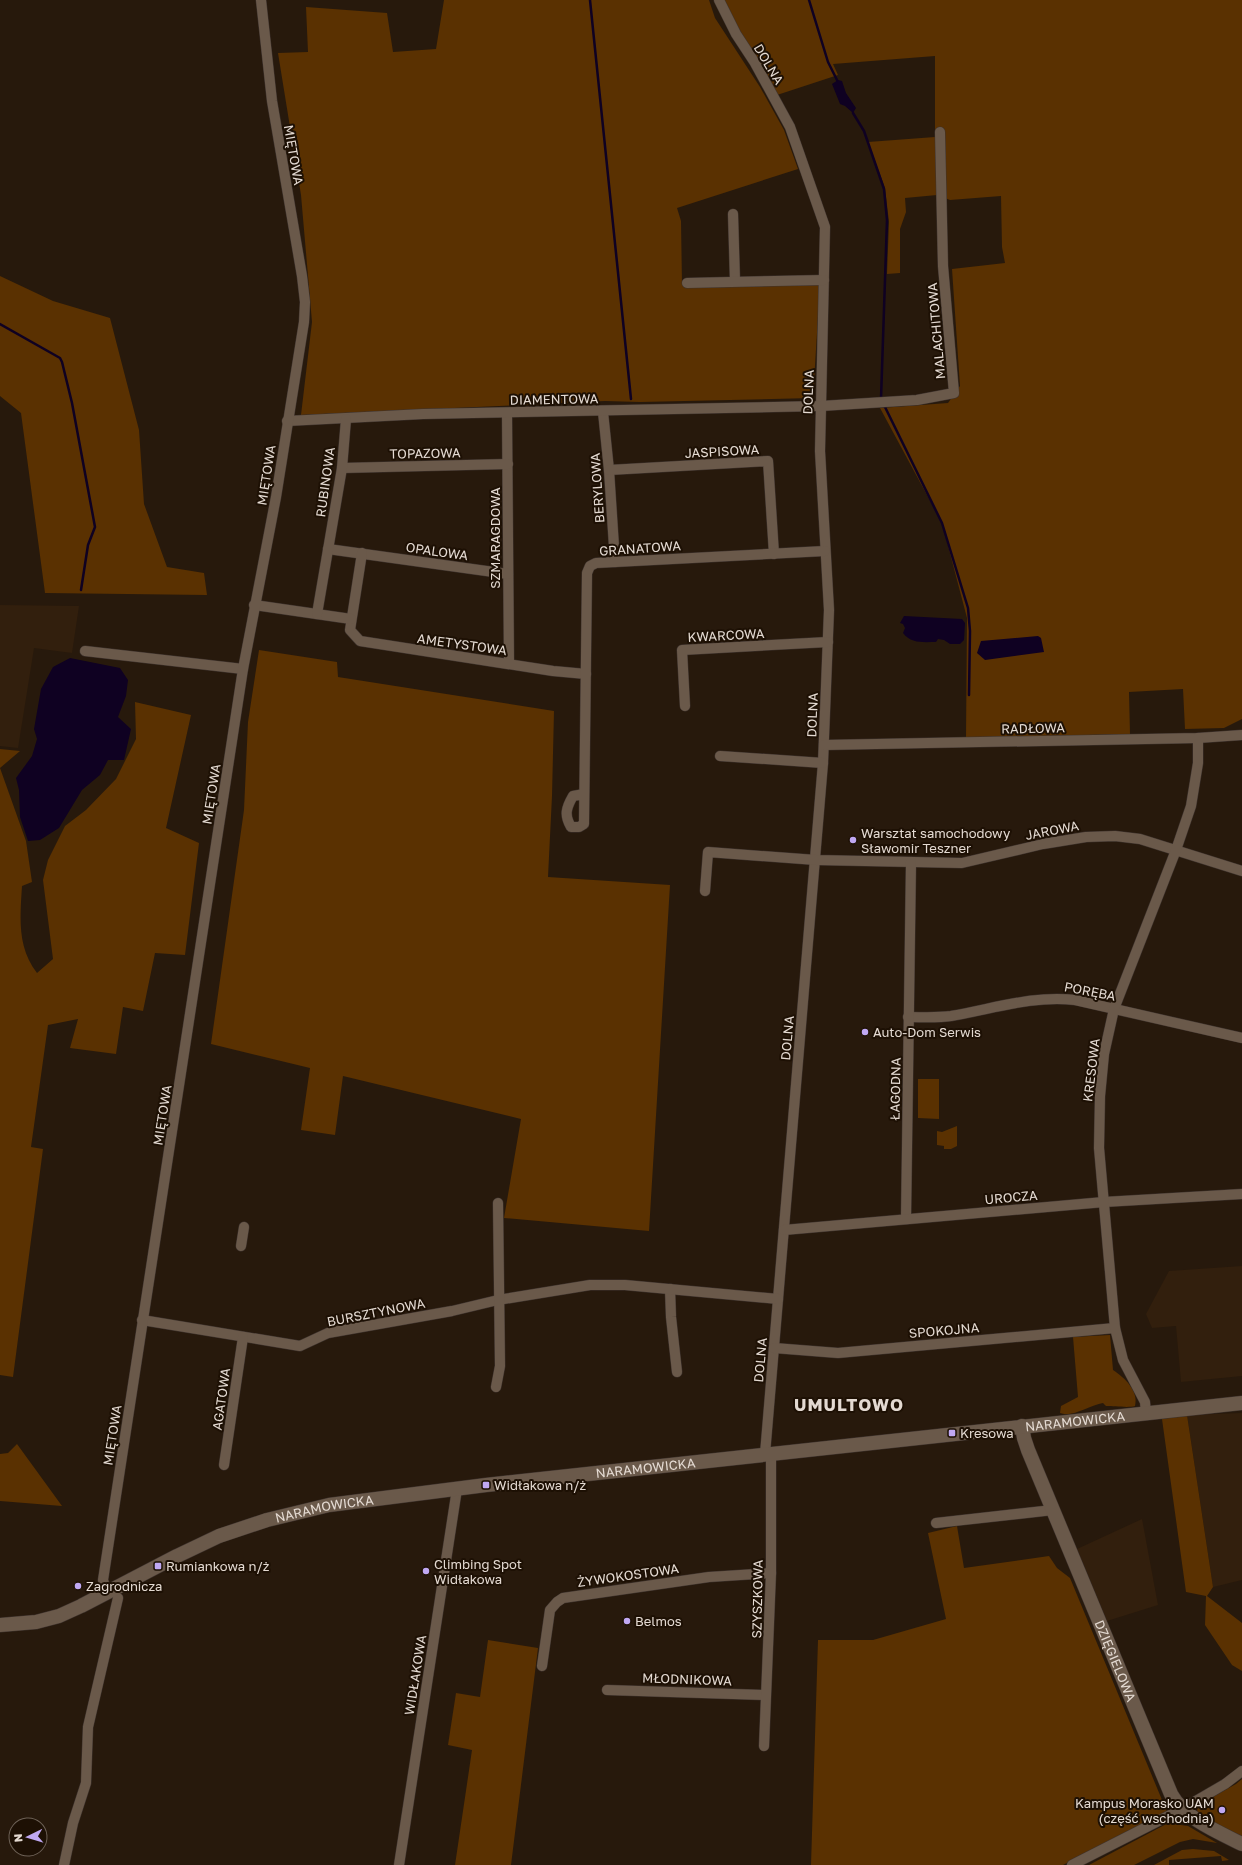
<svg xmlns="http://www.w3.org/2000/svg" width="1242" height="1865" font-family="'Golos Text',sans-serif">
  <style>
    .built { fill: #321f0d }
    .green { fill: #5a3101 }
    .water { fill: #0f0122 }
    .lines { fill: none; stroke-linecap: round; stroke-linejoin: round }
    .stream { stroke: #0f0122; stroke-width: 2.5 }
    .street-casing { stroke: #3e332e; stroke-width: 11 }
    .secondary-casing { stroke: #3e332e; stroke-width: 15 }
    .street { stroke: #6a594a; stroke-width: 10 }
    .secondary { stroke: #6a594a; stroke-width: 14 }
    .poi-dot { fill: #c0a8f3; stroke: #1d1004; stroke-width: 1.5 }
    .labels { text-anchor: middle; dominant-baseline: central; stroke-width: 4; stroke-linejoin: round; paint-order: stroke }
    .street-label { font-size: 13px; fill: #e4dad2; stroke: #1d1004 }
    .poi-label { font-size: 13px; fill: #e4dad2; stroke: #1d1004; text-anchor: start }
    .district-label { font-size: 17px; font-weight: bold; letter-spacing: 1px; fill: #e4dad2; stroke: #1d1004 }
  </style>
  <rect width="100%" height="100%" fill="#27190c"/>
  <g class="built">
    <polygon points="0,605 79,606 72,653 34,648 18,748 0,746"/>
    <polygon points="1242,1266 1242,1376 1181,1382 1176,1326 1152,1328 1146,1314 1169,1271"/>
    <polygon points="1242,1413 1242,1580 1213,1587 1187,1415"/>
    <polygon points="1142,1519 1158,1605 1107,1621 1077,1549"/>
  </g>
  <g class="green">
    <polygon points="444,0 709,0 715,18 760,87 784,130 798,169 677,208 681,221 682,285 820,284 813,398 640,402 605,401 301,415 312,322 301,195 278,53 308,52 306,7 387,13 393,52 436,49"/>
    <polygon points="722,0 1242,0 1242,719 1224,728 1185,729 1183,689 1129,692 1130,734 966,738 967,618 942,523 880,408 948,403 960,386 952,269 1005,263 1002,247 1001,196 950,200 937,195 905,198 906,212 900,229 900,273 887,274 889,222 885,188 868,142 935,137 935,56 833,64 838,75 777,95"/>
    <polygon points="0,276 53,301 110,318 139,430 144,504 167,567 204,573 207,595 45,593 21,413 0,396"/>
    <polygon points="259,650 337,662 338,677 554,711 552,796 548,877 670,885 649,1231 504,1218 521,1119 343,1076 335,1135 301,1130 310,1068 211,1044 244,810 248,722"/>
    <path d="M135,702L191,715L166,828L199,843L185,955L155,953L143,1011L123,1007L116,1054L70,1048L78,1019L48,1025L31,1147L43,1149L13,1377L0,1375V749L20,751L0,768L26,841L32,882L22,886C20,918 17,947 37,973L53,959L43,880L48,860L65,826L86,810L116,779L136,739Z"/>
    <polygon points="918,1079 939,1079 939,1119 918,1118"/>
    <polygon points="957,1126 957,1146 951,1149 944,1149 944,1146 937,1145 937,1131 942,1132"/>
    <path d="M1110,1335L1113,1370C1125,1378 1139,1391 1135,1406C1129,1408 1114,1406 1106,1406L1103,1403C1090,1405 1072,1418 1060,1413L1061,1406L1078,1397L1073,1337Z"/>
    <polygon points="1187,1415 1213,1587 1207,1596 1242,1623 1242,1671 1232,1665 1205,1625 1206,1596 1186,1592 1162,1419"/>
    <polygon points="17,1444 62,1506 0,1501 0,1454 8,1453"/>
    <polygon points="957,1526 964,1568 1049,1556 1057,1568 1070,1578 1167,1812 1063,1865 811,1865 818,1640 873,1640 946,1619 928,1533"/>
    <polygon points="488,1640 538,1648 511,1865 455,1865 472,1750 448,1745 456,1693 480,1697"/>
    <polygon points="1242,1779 1242,1839 1197,1812 1198,1805 1236,1784"/>
    <polygon points="1172,1821 1174,1824 1188,1826 1217,1843 1193,1839 1180,1842 1134,1865 1089,1865"/>
    <polygon points="1193,1849 1214,1851 1229,1860 1222,1861 1221,1856 1169,1860 1169,1865 1154,1865 1182,1850"/>
  </g>
  <g class="water">
    <polygon points="838,80 842,81 846,93 856,108 853,113 845,106 840,104 832,84"/>
    <path d="M904,616L962,619L965,623L964,640L960,644H950L944,640L938,639L936,642C924,642 911,644 903,633L905,628L903,624L900,623Z"/>
    <polygon points="1038,636 1041,638 1044,652 985,660 977,653 981,641"/>
    <polygon points="70,658 120,668 128,680 126,696 118,717 131,729 124,760 108,760 100,775 82,790 59,828 40,840 28,841 20,817 19,790 16,778 32,756 37,739 34,729 41,689 53,667"/>
  </g>
  <g class="lines">
    <g class="stream">
      <polyline points="590,0 631,399"/>
      <polyline points="809,0 828,62 837,80"/>
      <polyline points="853,113 864,131 884,189 887,220 881,399"/>
      <polyline points="0,324 60,358 62,362 72,403 95,527 88,545 81,590"/>
      <polyline points="884,405 942,523 968,608 970,631 969,695"/>
    </g>
    <defs>
      <g id="street">
        <polyline points="719,0 736,34 755,63 790,127 825,227 820,451 829,610 823,763 765,1454"/>
        <polyline points="733,214 735,281"/>
        <polyline points="687,283 824,280"/>
        <polyline points="603,412 609,470 615,562"/>
        <polyline points="507,413 509,663"/>
        <polyline points="287,421 423,414 821,406 917,400 954,393 943,266 940,132"/>
        <polyline points="342,468 508,464"/>
        <polyline points="609,470 768,461 774,554"/>
        <polyline points="328,549 508,574"/>
        <polyline points="362,553 350,630 360,641 553,671 586,674"/>
        <polyline points="254,605 351,619"/>
        <polyline points="317,614 342,468 346,419"/>
        <polyline points="85,651 243,669"/>
        <polyline points="685,706 682,650 828,642"/>
        <polyline points="824,745 1198,738 1242,735"/>
        <polyline points="720,756 823,763"/>
        <path d="M584,794L573,796C566,808 564,815 571,827H579L584,824L587,573L590,566L596,563L825,551"/>
        <polyline points="705,891 708,852 816,860 962,863 1043,844 1086,837 1115,836 1140,839 1242,871"/>
        <path d="M908,1017C923,1017 937,1018 951,1016C993,1009 1033,995 1075,1000L1242,1038"/>
        <polyline points="906,1219 911,862"/>
        <polyline points="784,1230 1104,1202 1242,1194"/>
        <polyline points="241,1246 244,1227"/>
        <polyline points="670,1289 671,1317 677,1372"/>
        <polyline points="142,1320 300,1346 328,1333 452,1311 498,1300 590,1285 625,1285 778,1299"/>
        <polyline points="774,1348 838,1353 1115,1328"/>
        <polyline points="496,1387 500,1366 498,1203"/>
        <polyline points="1146,1413 1145,1402 1123,1360 1115,1328 1099,1148 1100,1096 1104,1054 1114,1009 1176,850 1191,806 1198,763 1198,738"/>
        <polyline points="224,1465 243,1337"/>
        <polyline points="936,1523 1053,1510"/>
        <polyline points="107,1593 103,1580 243,669 276,497 304,322 305,302 302,276 272,101 261,0"/>
        <polyline points="542,1666 550,1610 557,1602 563,1598 709,1577 771,1573"/>
        <polyline points="607,1690 765,1695"/>
        <polyline points="764,1746 771,1573 771,1453"/>
        <polyline points="64,1865 73,1823 86,1783 88,1727 118,1598"/>
        <polyline points="399,1865 457,1489"/>
        <polyline points="1072,1865 1182,1809 1225,1784 1242,1771"/>
      </g>
      <g id="secondary">
        <path id="s1" d="M1022,1426L1024,1438L1028,1450L1171,1794C1184,1818 1218,1832 1242,1844"/>
        <path id="s2" d="M0,1625L36,1622L59,1616L81,1606L177,1556L219,1536L267,1520L329,1505L486,1485L1242,1403"/>
      </g>
    </defs>
    <use href="#street" class="street-casing"/>
    <use href="#secondary" class="secondary-casing"/>
    <use href="#street" class="street"/>
    <use href="#secondary" class="secondary"/>
  </g>
  <g class="poi-dot">
    <circle cx="853" cy="840" r="4"/>
    <circle cx="865" cy="1032" r="4"/>
    <rect x="948" y="1429" width="8" height="8" rx="2"/>
    <rect x="482" y="1481" width="8" height="8" rx="2"/>
    <rect x="154" y="1562" width="8" height="8" rx="2"/>
    <circle cx="426" cy="1571" r="4"/>
    <circle cx="78" cy="1586" r="4"/>
    <circle cx="627" cy="1621" r="4"/>
    <circle cx="1222" cy="1810" r="4"/>
  </g>
  <g class="labels">
    <g class="street-label">
      <text transform="translate(769 64) rotate(59)">DOLNA</text>
      <text transform="translate(294 155) rotate(80)">MIĘTOWA</text>
      <text transform="translate(936 331) rotate(-95)">MALACHITOWA</text>
      <text transform="translate(808 392) rotate(-88)">DOLNA</text>
      <text transform="translate(554 399) rotate(-1)">DIAMENTOWA</text>
      <text transform="translate(722 451) rotate(-3)">JASPISOWA</text>
      <text transform="translate(425 453) rotate(-1)">TOPAZOWA</text>
      <text transform="translate(266 475) rotate(-81)">MIĘTOWA</text>
      <text transform="translate(325 482) rotate(-82)">RUBINOWA</text>
      <text transform="translate(597 488) rotate(-94)">BERYLOWA</text>
      <text transform="translate(495 538) rotate(-90)">SZMARAGDOWA</text>
      <text transform="translate(640 548) rotate(-4)">GRANATOWA</text>
      <text transform="translate(437 551) rotate(8)">OPALOWA</text>
      <text transform="translate(726 635) rotate(-3)">KWARCOWA</text>
      <text transform="translate(462 644) rotate(8)">AMETYSTOWA</text>
      <text transform="translate(812 715) rotate(-88)">DOLNA</text>
      <text transform="translate(1033 728) rotate(-1)">RADŁOWA</text>
      <text transform="translate(211 794) rotate(-81)">MIĘTOWA</text>
      <text transform="translate(1052 830) rotate(-11)">JAROWA</text>
      <text transform="translate(1090 991) rotate(11)">PORĘBA</text>
      <text transform="translate(787 1038) rotate(-85)">DOLNA</text>
      <text transform="translate(1091 1070) rotate(-83)">KRESOWA</text>
      <text transform="translate(895 1089) rotate(-89)">ŁAGODNA</text>
      <text transform="translate(162 1115) rotate(-81)">MIĘTOWA</text>
      <text transform="translate(1011 1197) rotate(-5)">UROCZA</text>
      <text transform="translate(376 1312) rotate(-11)">BURSZTYNOWA</text>
      <text transform="translate(944 1330) rotate(-5)">SPOKOJNA</text>
      <text transform="translate(760 1360) rotate(-85)">DOLNA</text>
      <text transform="translate(221 1399) rotate(-82)">AGATOWA</text>
      <text stroke="none"><textPath href="#s2" startOffset="1104">NARAMOWICKA</textPath></text>
      <text transform="translate(112 1435) rotate(-81)">MIĘTOWA</text>
      <text stroke="none"><textPath href="#s2" startOffset="672">NARAMOWICKA</textPath></text>
      <text stroke="none"><textPath href="#s2" startOffset="348">NARAMOWICKA</textPath></text>
      <text transform="translate(628 1575) rotate(-8)">ŻYWOKOSTOWA</text>
      <text transform="translate(757 1599) rotate(-89)">SZYSZKOWA</text>
      <text stroke="none"><textPath href="#s1" startOffset="253">DZIĘGIELOWA</textPath></text>
      <text transform="translate(415 1675) rotate(-81)">WIDŁAKOWA</text>
      <text transform="translate(687 1679) rotate(2)">MŁODNIKOWA</text>
    </g>
    <g class="poi-label">
      <text x="861" y="833">Warsztat samochodowy<tspan x="861" dy="15">Sławomir Teszner</tspan></text>
      <text x="873" y="1032">Auto-Dom Serwis</text>
      <text x="960" y="1433">Kresowa</text>
      <text x="494" y="1485">Widłakowa n/ż</text>
      <text x="434" y="1564">Climbing Spot<tspan x="434" dy="15">Widłakowa</tspan></text>
      <text x="166" y="1566">Rumiankowa n/ż</text>
      <text x="86" y="1586">Zagrodnicza</text>
      <text x="635" y="1621">Belmos</text>
      <text x="1214" y="1803" text-anchor="end">Kampus Morasko UAM<tspan x="1214" dy="15">(część wschodnia)</tspan></text>
    </g>
    <g class="district-label">
      <text x="849" y="1404">UMULTOWO</text>
    </g>
  </g>
  <g transform="translate(28 1837) rotate(265)"><circle r="19" fill="#1d1004" stroke="#6d6156"/>
  <path d="M0-3L7 15L0 10L-7 15Z" fill="#c0a8f3"/>
  <text y="-6" font-size="11" font-weight="bold" text-anchor="middle" fill="#e4dad2">N</text>
  </g>
</svg>
